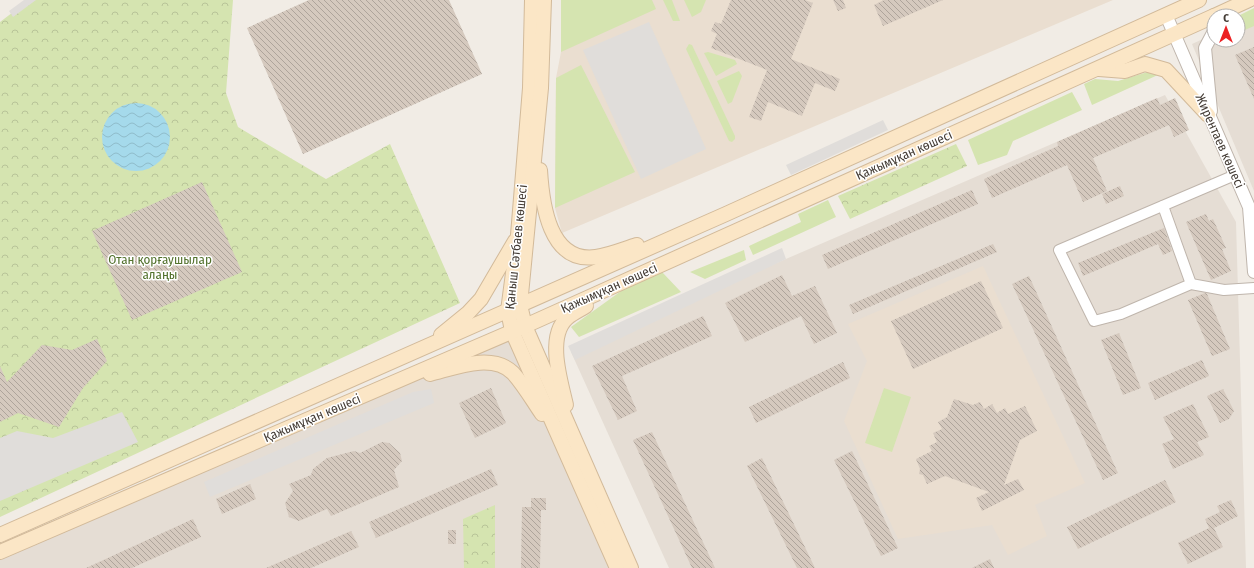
<svg xmlns="http://www.w3.org/2000/svg" width="1254" height="568" font-family="'Fira Sans Condensed',sans-serif">
  <style>
    .residential { fill: #e5ddd4 }
    .education { fill: #eaded0 }
    .grass { fill: #d5e4b0 }
    .forest { fill: url(#forest-crowns) }
    .parking { fill: #e0ddda }
    .water { fill: url(#water-waves) }
    .building { fill: url(#building-back-hatch) }
    .lines { fill: none; stroke-linecap: round; stroke-linejoin: round }
    .minor-casing { stroke: #bfb5ac; stroke-width: 12 }
    .tertiary-casing { stroke: #bfb5ac; stroke-width: 14 }
    .secondary-casing { stroke: #d2ba9a; stroke-width: 16 }
    .minor { stroke: #fff; stroke-width: 10 }
    .tertiary { stroke: #fff; stroke-width: 12 }
    .secondary { stroke: #fbe6c6; stroke-width: 14 }
    .labels { text-anchor: middle; dominant-baseline: central; stroke-width: 3; stroke-linejoin: round; paint-order: stroke }
    .street-label { font-size: 13px; fill: #443c35; stroke: #fff }
    .park-label { font-size: 13px; fill: #52712c; stroke: #fff }
  </style>
  <defs>
    <pattern id="forest-crowns" width="20" height="18" patternUnits="userSpaceOnUse"><rect width="20" height="18" fill="#d5e4b0"/><path d="M2 6a3 3 0 1 1 6 0M12 15a3 3 0 1 1 6 0" fill="none" stroke="#b8c498"/></pattern>
    <pattern id="water-waves" width="16" height="10" patternUnits="userSpaceOnUse"><rect width="16" height="10" fill="#a5daeb"/><path d="M0 5q4-4 8 0t8 0" fill="none" stroke="#8fbcca"/></pattern>
    <pattern id="building-back-hatch" width="6" height="6" patternUnits="userSpaceOnUse"><rect width="6" height="6" fill="#d5c9be"/><path d="M-1 5l2 2M0 0l6 6M5-1l2 2" fill="none" stroke="#aea49b"/></pattern>
  </defs>
  <rect width="100%" height="100%" fill="#f1ece5"/>
  <g class="residential">
    <polygon points="1254,16 1254,191 1192,44 1214,34 1214,40 1238,40 1238,23"/>
    <polygon points="1165,95 1236,222 1246,568 669,568 571,352"/>
    <polygon points="512,331 617,568 0,568 0,552"/>
  </g>
  <g class="education">
    <polygon points="561,0 1113,0 562,233 555,208 556,78 561,52"/>
    <polygon points="983,266 1085,483 1035,505 1047,536 1008,555 992,525 898,539 844,421 867,361 848,324"/>
  </g>
  <g class="grass">
    <polygon points="561,0 652,0 656,9 561,52"/>
    <polygon points="663,0 672,0 680,21 673,21"/>
    <polygon points="684,0 706,0 701,12 692,17"/>
    <polygon points="1254,8 1254,26 1238,33 1238,16"/>
    <polygon points="689,44 692,45 735,136 735,139 732,142 729,141 686,49"/>
    <polygon points="708,52 735,60 737,64 716,76 704,53"/>
    <polygon points="581,65 635,172 555,208 556,78"/>
    <polygon points="739,71 742,76 732,102 728,104 717,81"/>
    <polygon points="1151,71 1160,74 1092,105 1084,84 1095,79 1118,81"/>
    <polygon points="1072,92 1082,110 1013,141 1007,155 978,165 968,140"/>
    <polygon points="828,200 836,217 753,255 749,246 801,222 798,214"/>
    <polygon points="744,250 746,260 705,279 690,272"/>
    <polygon points="662,272 681,292 579,337 571,327 624,289"/>
    <polygon points="884,388 911,397 892,452 865,443"/>
  </g>
  <g class="forest">
    <polygon points="29,0 233,0 226,93 238,127 326,179 390,144 460,303 0,517 0,22"/>
    <polygon points="956,144 967,166 850,219 838,196"/>
    <polygon points="495,505 495,568 464,568 463,519"/>
  </g>
  <g class="parking">
    <polygon points="24,0 36,0 13,17 9,11"/>
    <polygon points="649,22 706,149 641,179 583,50"/>
    <polygon points="883,120 888,130 791,175 786,165"/>
    <polygon points="782,248 786,259 575,360 568,346"/>
    <polygon points="431,389 434,403 210,497 204,482 413,392"/>
    <polygon points="122,412 138,442 0,501 0,438 17,431 53,438"/>
  </g>
  <circle class="water" cx="136" cy="137" r="34"/>
  <g class="building">
    <polygon points="309,0 449,0 482,74 303,154 247,28"/>
    <polygon points="731,0 805,0 813,3 791,59 840,79 835,91 815,83 802,116 768,102 761,121 749,117 767,70 711,48 717,34 711,31 715,22 721,24"/>
    <polygon points="833,0 843,0 846,8 838,11"/>
    <polygon points="884,0 943,0 883,26 874,5"/>
    <polygon points="1254,47 1254,99 1235,55"/>
    <polygon points="1157,98 1160,105 1175,98 1189,130 1174,137 1169,125 1093,158 1107,191 1083,202 1067,165 992,198 984,179 1058,146 1057,142"/>
    <polygon points="202,182 242,272 132,320 92,231"/>
    <polygon points="1120,186 1124,196 1106,204 1102,194"/>
    <polygon points="972,190 978,204 828,269 822,255"/>
    <polygon points="1206,214 1209,221 1213,219 1226,248 1222,249 1231,271 1211,280 1186,222"/>
    <polygon points="1164,228 1172,251 1163,255 1158,244 1083,276 1078,263"/>
    <polygon points="993,244 997,252 853,314 849,305"/>
    <polygon points="782,275 792,296 815,286 837,333 814,344 801,316 745,342 725,303"/>
    <polygon points="1029,276 1118,473 1103,480 1012,284"/>
    <polygon points="981,281 1003,328 913,369 891,321"/>
    <polygon points="1205,293 1207,294 1230,349 1212,356 1188,300"/>
    <polygon points="703,316 712,336 622,376 637,411 618,420 592,366"/>
    <polygon points="1119,333 1141,388 1123,395 1101,340"/>
    <polygon points="97,339 107,361 83,388 59,427 18,413 0,422 0,366 7,382 42,345 72,350"/>
    <polygon points="1202,360 1209,376 1155,400 1148,383"/>
    <polygon points="843,362 850,378 756,423 749,407"/>
    <polygon points="491,388 506,423 475,438 459,403"/>
    <polygon points="1223,389 1234,411 1229,419 1220,423 1207,396"/>
    <polygon points="954,399 973,405 980,402 984,409 992,404 997,413 1005,408 1008,414 1025,406 1037,431 1020,440 1004,485 1018,479 1024,490 982,511 976,498 989,492 945,476 927,484 923,475 919,474 920,469 916,459 932,451 929,446 937,442 933,433 942,429 938,422 947,417"/>
    <polygon points="1193,404 1209,437 1197,442 1204,455 1173,469 1162,444 1174,439 1163,417"/>
    <polygon points="652,432 715,568 692,568 633,440"/>
    <polygon points="382,442 389,443 400,453 402,461 394,470 399,487 331,516 327,509 299,521 289,517 285,503 293,491 289,484 311,475 313,469 327,458 354,451 360,453"/>
    <polygon points="852,451 898,548 881,556 834,460"/>
    <polygon points="762,458 815,568 797,568 747,466"/>
    <polygon points="491,469 498,485 376,538 369,522"/>
    <polygon points="1165,480 1176,502 1078,549 1067,527"/>
    <polygon points="250,484 256,499 222,514 216,499"/>
    <polygon points="531,498 546,498 546,510 541,510 540,568 521,568 522,507 531,507"/>
    <polygon points="1231,500 1238,516 1214,528 1223,547 1188,564 1178,543 1209,528 1205,519 1220,512 1217,506"/>
    <polygon points="193,519 201,537 132,568 86,568"/>
    <rect x="448" y="530" width="8" height="14"/>
    <polygon points="351,531 359,547 311,568 266,568"/>
    <polygon points="990,559 994,568 972,568"/>
  </g>
  <g class="lines">
    <defs>
      <g id="minor">
        <polyline points="1235,175 1059,250 1094,321 1121,314 1191,284 1224,290 1254,288"/>
        <polyline points="1163,206 1191,284"/>
      </g>
      <g id="tertiary">
        <polyline points="1166,15 1249,207 1254,272"/>
        <polyline points="1211,111 1205,48 1214,31"/>
      </g>
      <g id="secondary">
        <polyline points="532,0 530,88 518,235 508,311 512,331 617,568"/>
        <polyline points="544,0 541,88 520,305 525,326 631,568"/>
        <polyline points="1214,16 1249,0"/>
        <polyline points="1099,69 1125,71 1145,64 1166,70 1208,115"/>
        <path d="M540,170C542,203 549,264 596,257C610,255 624,249 637,245"/>
        <polyline points="441,335 468,313 481,299 515,241"/>
        <path d="M430,374C454,368 492,352 513,373C524,385 533,401 542,414"/>
        <path d="M566,405C561,382 546,337 567,318C573,313 580,310 586,306"/>
        <polyline points="0,535 726,214 1199,0"/>
        <polyline points="0,552 525,326 1214,16"/>
      </g>
    </defs>
    <use href="#minor" class="minor-casing"/>
    <use href="#tertiary" class="tertiary-casing"/>
    <use href="#secondary" class="secondary-casing"/>
    <use href="#minor" class="minor"/>
    <use href="#tertiary" class="tertiary"/>
    <use href="#secondary" class="secondary"/>
  </g>
  <g class="labels">
    <g class="street-label">
      <text transform="translate(1220 141) rotate(66)">Жирентаев көшесі</text>
      <text transform="translate(904 155) rotate(-24)">Қажымұқан көшесі</text>
      <text transform="translate(516 247) rotate(-84)">Қаныш Сәтбаев көшесі</text>
      <text transform="translate(609 288) rotate(-24)">Қажымұқан көшесі</text>
      <text transform="translate(312 418) rotate(-23)">Қажымұқан көшесі</text>
    </g>
    <g class="park-label">
      <text x="160" y="259">Отан қорғаушылар<tspan x="160" dy="15">алаңы</tspan></text>
    </g>
  </g>
  <g transform="translate(1226 28)"><circle r="19" fill="#ffffff" stroke="#b4b1ae"/>
  <path d="M0-3L7 15L0 10L-7 15Z" fill="#ec2123"/>
  <text y="-6" font-size="11" font-weight="bold" text-anchor="middle" fill="#443c35">С</text>
  </g>
</svg>
